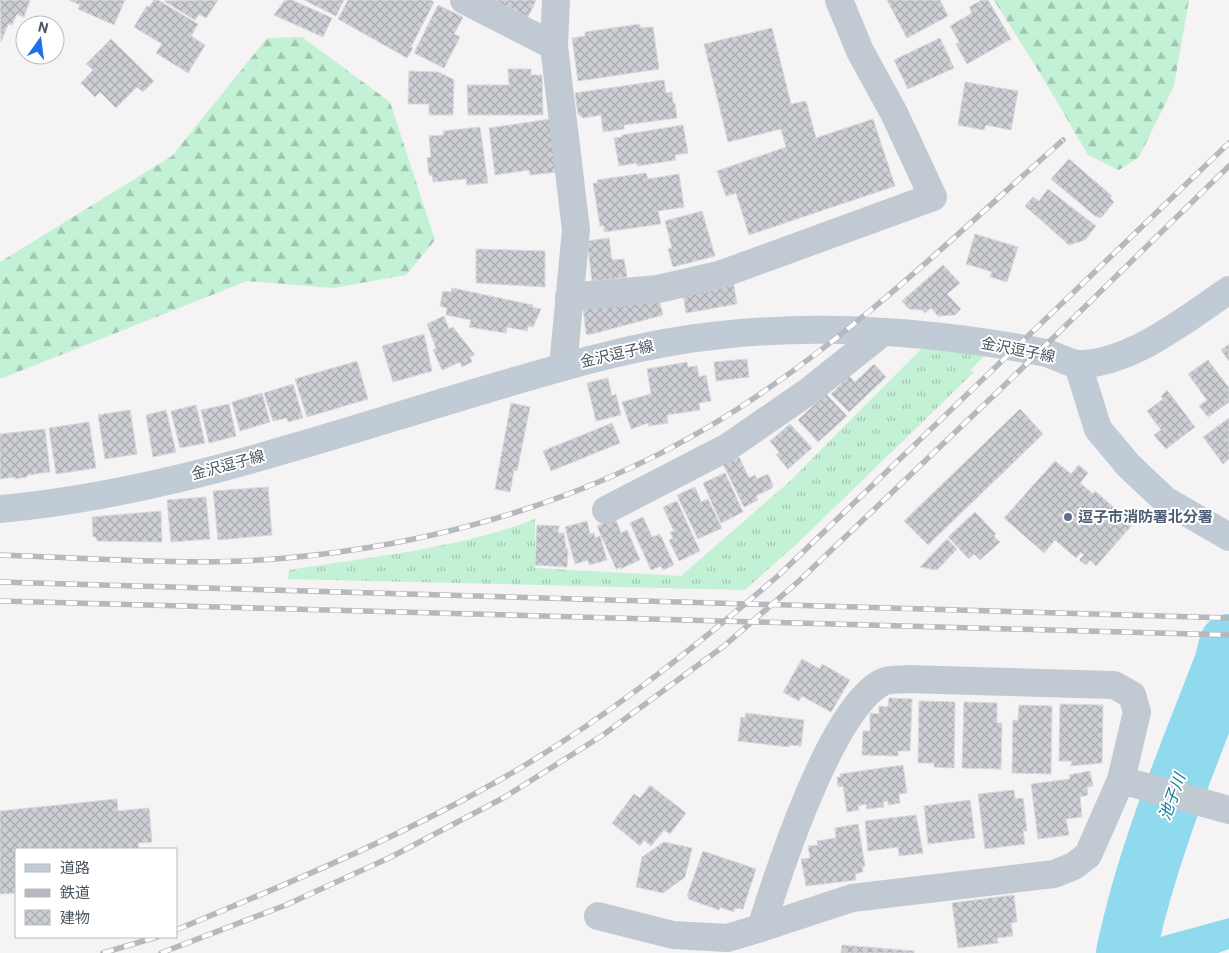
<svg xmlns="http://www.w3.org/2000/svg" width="1229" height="953" font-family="Roboto,'Noto Sans JP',sans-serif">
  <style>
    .grass { fill: url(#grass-tufts) }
    .forest { fill: url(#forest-firs) }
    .water { fill: #90daee }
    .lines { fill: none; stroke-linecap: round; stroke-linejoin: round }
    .river { stroke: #90daee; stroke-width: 60 }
    .building { fill: url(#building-cross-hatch); stroke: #d7d9de }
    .street { stroke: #c1cad2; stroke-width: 28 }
    .secondary { stroke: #c1cbd6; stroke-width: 28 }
    .rail-casing { stroke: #b5b8bd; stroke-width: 5.5 }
    .rail { stroke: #fff; stroke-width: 4; stroke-dasharray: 11; stroke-linecap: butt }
    .service-dot { fill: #5c6f8a; stroke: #fff; stroke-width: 2 }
    .labels { text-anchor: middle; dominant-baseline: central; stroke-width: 4; stroke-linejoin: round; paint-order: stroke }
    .street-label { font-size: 15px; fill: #4a5661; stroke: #fff }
    .service-label { font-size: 15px; font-weight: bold; fill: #4e5e75; stroke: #fff; text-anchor: start }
    .water-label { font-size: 16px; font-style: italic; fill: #0c7c9b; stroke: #fff }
  </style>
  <defs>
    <pattern id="grass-tufts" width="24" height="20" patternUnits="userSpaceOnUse" patternTransform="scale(1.25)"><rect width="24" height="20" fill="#c3f1d5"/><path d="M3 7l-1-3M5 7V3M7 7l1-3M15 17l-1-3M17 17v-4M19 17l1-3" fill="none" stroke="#a0c6b0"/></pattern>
    <pattern id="forest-firs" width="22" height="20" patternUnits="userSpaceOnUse" patternTransform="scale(1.25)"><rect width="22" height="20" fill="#c3f1d5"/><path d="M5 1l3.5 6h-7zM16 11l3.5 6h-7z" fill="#a0c6b0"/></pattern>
    <pattern id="building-cross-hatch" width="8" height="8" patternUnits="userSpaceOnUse" patternTransform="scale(1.25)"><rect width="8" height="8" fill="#cdcfd5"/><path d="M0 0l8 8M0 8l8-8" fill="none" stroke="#a8abb0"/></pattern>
  </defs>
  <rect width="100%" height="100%" fill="#f5f3f3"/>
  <path class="grass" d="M921,349L986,354L970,371L974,372L802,539L745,590L288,579L289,570C371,557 457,549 535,519V568L681,576L790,481Z"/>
  <g class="forest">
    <polygon points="994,0 1189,0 1174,86 1139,157 1119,170 1088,155 1043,78"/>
    <polygon points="302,37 390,102 435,240 406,275 333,288 247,281 0,379 0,262 172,156 267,38"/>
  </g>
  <polygon class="water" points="1229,918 1229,949 1218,953 1102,953"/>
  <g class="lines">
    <path class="river" d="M1126,953C1147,853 1187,759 1224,664L1229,644"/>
  </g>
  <g class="building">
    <polygon points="0,0 30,0 24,17 17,14 12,25 8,24 1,42"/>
    <polygon points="69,0 125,0 114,25 78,9 80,5"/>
    <polygon points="154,0 158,0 198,24 191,36 205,45 188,73 156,53 162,44 134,27 147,6 149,7"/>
    <polygon points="218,0 206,18 199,14 195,20 164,1"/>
    <polygon points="285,0 292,0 332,18 323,37 274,15"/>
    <polygon points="304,0 344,0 336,16"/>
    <polygon points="348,0 430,0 434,2 411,47 413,48 407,58 338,19"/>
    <polygon points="494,0 536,0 528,17"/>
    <polygon points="887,0 940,0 948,16 907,38"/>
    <polygon points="982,0 988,0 1011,39 967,64 956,44 959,42 950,26 972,13 969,7"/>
    <polygon points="438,5 463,17 454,34 460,37 444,68 414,53"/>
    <polygon points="640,24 640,28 653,27 659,69 578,81 572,38 585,36 585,32"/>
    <polygon points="772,28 791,104 806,101 816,138 873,119 895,186 749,235 736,193 726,196 717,171 786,147 781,129 728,142 704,44"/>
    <polygon points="940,38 954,68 908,89 894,60"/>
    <polygon points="111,39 154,81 143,92 137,87 116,108 100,92 95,97 81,83 93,70 86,64"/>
    <polygon points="508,69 531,69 531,75 542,75 543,115 468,115 467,85 509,85"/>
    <polygon points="409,71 439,72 454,80 453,115 429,115 429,104 408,104"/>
    <polygon points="664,80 666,93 672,92 673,103 675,103 677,118 624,125 624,129 603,132 601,115 583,118 578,114 575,93"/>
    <polygon points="965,82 1018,91 1011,130 986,125 984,130 958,125"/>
    <polygon points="551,119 558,172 530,175 529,170 495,175 489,128"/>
    <polygon points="683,125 688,153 675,155 676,160 637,166 637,163 619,166 614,138 622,137 622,135"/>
    <polygon points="480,127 488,183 467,185 466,179 433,182 432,175 429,175 427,158 431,157 429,136 444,135 443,131"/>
    <polygon points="1069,159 1112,196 1110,198 1114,202 1101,218 1095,216 1051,179"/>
    <polygon points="646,173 648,179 679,174 684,207 658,211 661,224 604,232 604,226 600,226 593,183 598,183 597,180"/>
    <polygon points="1048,189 1096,226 1085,240 1069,245 1025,206 1033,197 1039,201"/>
    <polygon points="702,211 715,256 673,267 668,249 672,248 665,221"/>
    <polygon points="975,234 1018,247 1007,282 990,277 992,272 966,264"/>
    <polygon points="609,238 612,260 624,259 627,277 592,281 587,241"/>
    <polygon points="476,249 545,251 545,287 476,283"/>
    <polygon points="943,265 960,283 947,294 961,309 955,315 938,316 931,308 925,313 922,310 909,309 902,301"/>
    <polygon points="733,281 737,304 686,313 683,293"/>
    <polygon points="452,288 533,305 532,307 541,309 533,327 528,326 527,331 507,327 506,333 469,327 471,320 446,315 447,308 440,306 443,291 451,292"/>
    <polygon points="658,297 663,315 588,335 586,334 583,306"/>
    <polygon points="444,316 449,329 453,327 475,355 470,357 472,362 462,367 460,362 442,370 433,350 436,348 427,324"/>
    <polygon points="424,334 432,371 393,382 382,346"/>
    <polygon points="1229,344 1229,361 1221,350"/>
    <polygon points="747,359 749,377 716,381 714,362"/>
    <polygon points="1208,360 1229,388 1229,402 1208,417 1199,406 1207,400 1188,374"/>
    <polygon points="357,361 368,399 307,417 295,379"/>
    <polygon points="687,362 688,367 697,366 699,377 706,375 711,401 699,403 700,410 667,415 668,423 649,426 648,423 631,429 622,402 651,394 647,369"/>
    <polygon points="874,364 886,377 849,412 831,394 849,376 855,382"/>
    <polygon points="608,378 612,396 616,394 621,415 596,421 587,383"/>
    <polygon points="293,384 303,418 288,422 287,418 273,421 264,393"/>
    <polygon points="1167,390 1195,427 1166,449 1154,435 1161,430 1147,411 1163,399 1161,396"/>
    <polygon points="262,393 270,422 240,431 232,402"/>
    <polygon points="826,394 847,416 818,442 798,420"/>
    <polygon points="511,403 530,407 517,471 514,470 510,492 495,489"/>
    <polygon points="229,404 236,436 209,443 201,410"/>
    <polygon points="196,405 205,443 180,448 171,411"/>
    <polygon points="1020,409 1043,434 928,545 904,521"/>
    <polygon points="130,410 137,454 105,459 98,415"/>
    <polygon points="166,410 176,452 153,457 146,415"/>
    <polygon points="1229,418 1229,459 1223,464 1203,437"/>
    <polygon points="89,422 96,468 56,474 49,428"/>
    <polygon points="612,423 620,443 551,471 543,451"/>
    <polygon points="790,424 812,448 788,469 776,455 779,452 770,441"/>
    <polygon points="45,429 50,472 27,475 27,477 15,479 15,477 0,479 0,434"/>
    <polygon points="739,457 749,478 755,475 757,479 768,474 773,485 772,488 756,496 758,500 744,507 723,464"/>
    <polygon points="1055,461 1071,474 1079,465 1088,473 1080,483 1093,494 1095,491 1133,524 1096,566 1090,560 1086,565 1079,560 1084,555 1081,552 1076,558 1055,540 1044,553 1004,518"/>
    <polygon points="725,473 743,512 721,523 703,483"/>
    <polygon points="268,487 272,535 218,540 213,491"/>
    <polygon points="695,487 701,502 708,499 722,528 698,539 677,495"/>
    <polygon points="206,497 210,539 171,542 167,500"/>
    <polygon points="677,501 700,551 679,561 669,540 673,538 670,532 674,531 663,507"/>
    <polygon points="161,511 162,542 97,541 96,537 93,537 92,517"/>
    <polygon points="975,512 996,534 994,536 1000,542 980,560 974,554 969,559 948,537"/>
    <polygon points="643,517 652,537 660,534 674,565 663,570 661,566 651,570 630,523"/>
    <polygon points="615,518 621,533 627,530 640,560 620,569 620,567 616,569 597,526"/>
    <polygon points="587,521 590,534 594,533 595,538 600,536 607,560 589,565 588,560 575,564 565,527"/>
    <polygon points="537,525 559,526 558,533 564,533 566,548 568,549 567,567 535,565"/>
    <polygon points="947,539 957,549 937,570 920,567"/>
    <polygon points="802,659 820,669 822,664 850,680 831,712 802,696 799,701 783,692"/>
    <polygon points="889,698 912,699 910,751 898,751 898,756 862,755 863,731 870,731 870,713 879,714 879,706 888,707"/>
    <polygon points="919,701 955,702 954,768 934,767 934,763 918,763"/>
    <polygon points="964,702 997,703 997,723 1002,723 1001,769 962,768"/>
    <polygon points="1060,704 1103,705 1102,763 1071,766 1072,761 1059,761"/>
    <polygon points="1019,705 1052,706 1051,774 1012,773 1013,720 1018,721"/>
    <polygon points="746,713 804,720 801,746 790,745 789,747 738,741 741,717 745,718"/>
    <polygon points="903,765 907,793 899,794 900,803 888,805 888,801 883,802 884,807 867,809 866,804 858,806 859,810 847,812 843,786 838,787 837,777 841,777 840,774"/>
    <polygon points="1090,771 1093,786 1087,787 1088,795 1080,797 1082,817 1066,819 1069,835 1038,839 1031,784 1070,779 1069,775"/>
    <polygon points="650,785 686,813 670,834 664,830 651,846 644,840 640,846 612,823 634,794 640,798"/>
    <polygon points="1014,790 1015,799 1023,798 1027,831 1023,831 1025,844 985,849 978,794"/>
    <polygon points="117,799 118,811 149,808 152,842 138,843 139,849 16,849 16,893 0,894 0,811"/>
    <polygon points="970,800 975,838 928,844 924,806"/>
    <polygon points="916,815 923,853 899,856 898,847 868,851 865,821"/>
    <polygon points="858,824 865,866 862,867 863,872 855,874 856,880 806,886 801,859 810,858 808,846 818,845 817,841 836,838 835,828"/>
    <polygon points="664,842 692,848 685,877 663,893 636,887 642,857"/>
    <polygon points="703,851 756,869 743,909 735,908 734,912 720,907 719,910 688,899 689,897 687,896"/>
    <polygon points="1014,895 1017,922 1011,923 1013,936 997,938 998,943 958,948 952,903"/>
    <polygon points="842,945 914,951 914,953 841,953"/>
  </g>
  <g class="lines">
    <g class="street">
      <polyline points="464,0 554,46"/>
      <polyline points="556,0 554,46 576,230 563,367"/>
      <polyline points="569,297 658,289 719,275 933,197 894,113 860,51 839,0"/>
      <polyline points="606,510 728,447 809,391 883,332"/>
      <path d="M906,679L1114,685L1132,695L1137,712L1121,780L1088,855L1074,866L1054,874L852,898L761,928C778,873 832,706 883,682C889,679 899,680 906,679Z"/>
      <polyline points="1121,780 1229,810"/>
      <polyline points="598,916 673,935 727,938 761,928"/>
    </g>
    <g class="secondary">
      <polyline points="1078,365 1098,429 1128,465 1165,500 1229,537"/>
      <path d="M0,509C166,494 325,437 484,390C562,367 640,343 721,335C810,325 900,330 989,343C1008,346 1027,349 1046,353C1057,356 1071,365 1082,364C1133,362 1188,318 1229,290"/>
    </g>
    <defs>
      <g id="rail">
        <path d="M0,555C91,558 184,566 275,559C437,546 599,498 736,410C856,333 958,233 1063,140"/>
        <polyline points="0,582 1229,618"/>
        <polyline points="0,601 1229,635"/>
        <path d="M176,930C285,885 393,840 496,782C598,725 691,651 779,575L1229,143"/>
        <polyline points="103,953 157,937"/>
        <polyline points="161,953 286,905 391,857 505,797 603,735 724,646 800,580 1009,381 1229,166"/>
      </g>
    </defs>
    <use href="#rail" class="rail-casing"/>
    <use href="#rail" class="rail"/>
  </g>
  <circle class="service-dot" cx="1068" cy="517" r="5"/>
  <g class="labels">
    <g class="street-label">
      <text transform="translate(1018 350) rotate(11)">金沢逗子線</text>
      <text transform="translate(617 354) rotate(-13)">金沢逗子線</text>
      <text transform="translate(228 465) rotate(-15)">金沢逗子線</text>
    </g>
    <g class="service-label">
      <text x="1078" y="517">逗子市消防署北分署</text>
    </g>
    <g class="water-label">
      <text transform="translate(1172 797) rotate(-70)">池子川</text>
    </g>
  </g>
  <rect x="15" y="848" width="162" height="90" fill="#ffffff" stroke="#b7bbc0"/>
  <rect x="25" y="864" width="25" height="8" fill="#c1cbd6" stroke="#b7bbc0"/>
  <text x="60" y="873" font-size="15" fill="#4a5661">道路</text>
  <rect x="25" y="889" width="25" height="8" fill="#b5b8bd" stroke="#b7bbc0"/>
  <text x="60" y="898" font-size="15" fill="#4a5661">鉄道</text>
  <rect x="25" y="910" width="25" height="15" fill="url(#building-cross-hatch)" stroke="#b7bbc0"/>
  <text x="60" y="923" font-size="15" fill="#4a5661">建物</text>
  <g transform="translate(40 40) rotate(14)"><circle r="24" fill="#ffffff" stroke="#b7bbc0"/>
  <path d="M0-4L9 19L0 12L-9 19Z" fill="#1a73e8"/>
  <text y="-8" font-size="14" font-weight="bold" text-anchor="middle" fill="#4a5661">N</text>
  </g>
</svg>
